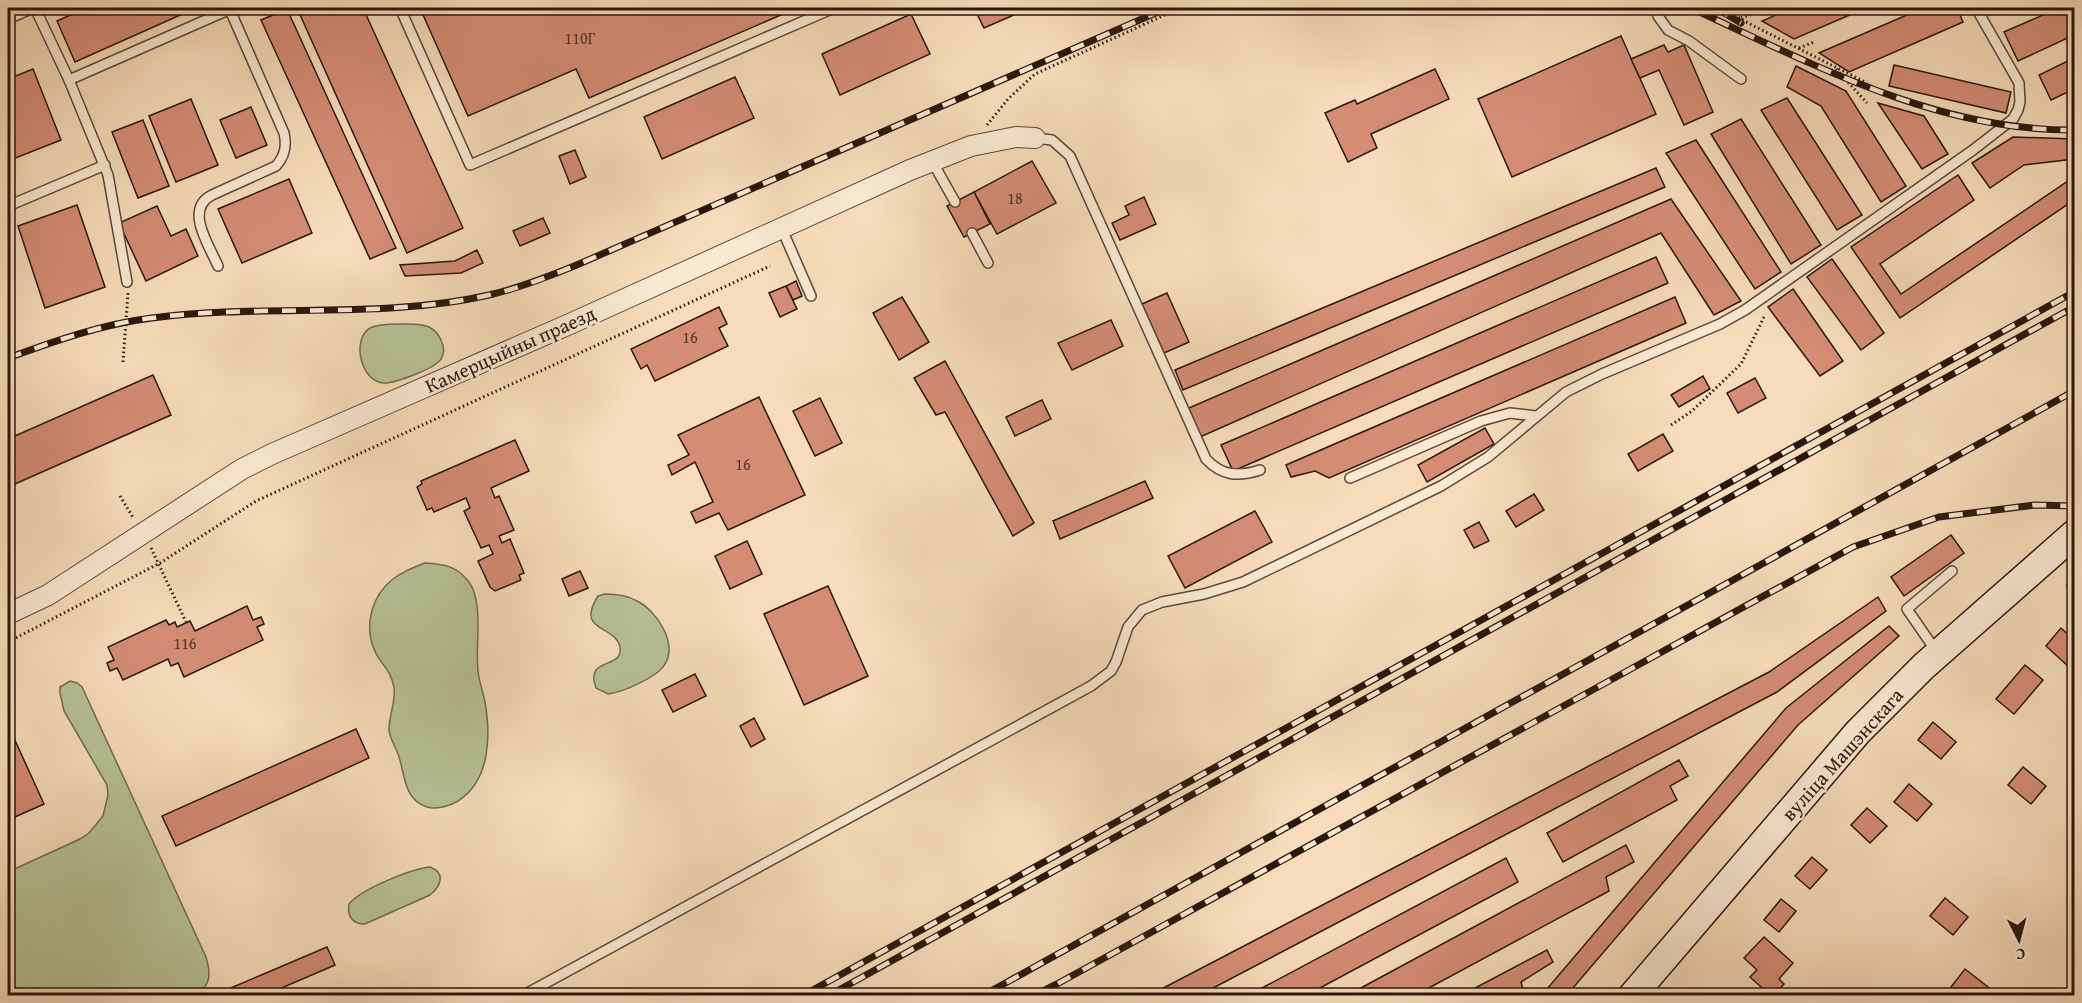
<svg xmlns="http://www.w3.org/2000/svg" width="2082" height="1003" font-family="'Gentium Book Plus',serif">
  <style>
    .green { fill: #b6c295; stroke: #706c51; stroke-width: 1.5 }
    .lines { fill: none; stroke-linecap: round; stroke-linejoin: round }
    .stream { stroke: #6f7972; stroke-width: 4.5 }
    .building { fill: #d48c75; stroke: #2a170d; stroke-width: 1.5 }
    .service-casing { stroke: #5d4838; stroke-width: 12 }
    .minor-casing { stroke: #5d4838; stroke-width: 22 }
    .secondary-casing { stroke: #2a170d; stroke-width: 30 }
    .path { stroke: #2a170d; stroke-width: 3; stroke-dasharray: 1.5 3; stroke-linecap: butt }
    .service { stroke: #f9e8d2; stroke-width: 9 }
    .minor { stroke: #f9e8d2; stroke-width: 20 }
    .secondary { stroke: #f9e8d2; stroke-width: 27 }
    .rail-casing { stroke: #2a170d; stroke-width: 7 }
    .rail { stroke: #f9e8d2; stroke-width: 4.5; stroke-dasharray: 14; stroke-linecap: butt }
    .labels { text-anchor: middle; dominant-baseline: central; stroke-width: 4.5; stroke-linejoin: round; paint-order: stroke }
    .number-label { font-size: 16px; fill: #543427 }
    .street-label { font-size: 20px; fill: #2a170d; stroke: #f9e8d2 }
  </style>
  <rect width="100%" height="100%" fill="#f6dcba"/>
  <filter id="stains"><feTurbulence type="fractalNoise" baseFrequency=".00333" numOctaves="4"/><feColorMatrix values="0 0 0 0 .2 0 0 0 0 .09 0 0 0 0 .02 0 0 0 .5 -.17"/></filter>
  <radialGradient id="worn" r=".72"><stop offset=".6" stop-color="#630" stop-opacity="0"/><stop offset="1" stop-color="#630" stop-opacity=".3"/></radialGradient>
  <g class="green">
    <path d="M407,324C414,324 423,324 429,327C439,332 448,348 441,359C436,368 394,384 383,383C361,381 351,340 370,328C380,323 396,324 407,324Z"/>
    <path d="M425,563C444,564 457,566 469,582C484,603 475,645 478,671C479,681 483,692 485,702C491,736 490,781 458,801C450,806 436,810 427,807C403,800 405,772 398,754C395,745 389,738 389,729C389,715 396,702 394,688C391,668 380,665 374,649C364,625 372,595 393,579C402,572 414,567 425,563Z"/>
    <path d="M605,594C616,594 627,595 637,601C656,610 678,643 665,664C658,677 623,692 608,694L596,688C584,656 624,670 620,647C615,624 575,633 598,596Z"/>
    <path d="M70,681L77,683L82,687L206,957C211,974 211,985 196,995H8V872L80,839L89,833L103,816L108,795L107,785L64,711L60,693V687Z"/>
    <path d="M430,867C446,873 441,886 430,895L365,924C352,924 347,916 349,904C361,889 411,869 430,867Z"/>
  </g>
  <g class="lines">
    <polyline class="stream" points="2068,586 2074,589"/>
  </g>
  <g class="building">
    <polygon points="86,8 196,8 75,62 57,21"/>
    <polygon points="297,8 363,8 463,228 407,253"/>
    <polygon points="420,8 797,8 589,98 576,69 468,116"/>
    <polygon points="974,8 1024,8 1025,10 984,28"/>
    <polygon points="1792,8 1866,8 1794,39 1762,21"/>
    <polygon points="1923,8 1957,8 1963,22 1849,72 1819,53"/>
    <polygon points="2059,8 2074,8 2074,35 2018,61 2004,32"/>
    <polygon points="287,9 396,248 370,259 261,20"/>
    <polygon points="911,14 930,54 840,95 822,54"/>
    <polygon points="1621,36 1656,114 1512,177 1478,99"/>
    <polygon points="1664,45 1668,52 1684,45 1713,112 1684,125 1659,70 1640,78 1631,59"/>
    <polygon points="2074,58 2074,89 2051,100 2039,75"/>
    <polygon points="1894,65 2011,92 2006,113 1889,86"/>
    <polygon points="1796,66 1846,91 1906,186 1881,202 1821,106 1787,87"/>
    <polygon points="33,69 61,140 8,161 8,79"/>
    <polygon points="1435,69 1449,99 1371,134 1377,148 1348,162 1325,113 1355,100 1357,104"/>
    <polygon points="735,77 754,118 662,159 644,117"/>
    <polygon points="1787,98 1862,215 1837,230 1761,110"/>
    <polygon points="191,99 218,165 176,182 149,116"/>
    <polygon points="1878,103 1924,116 1948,154 1922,169"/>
    <polygon points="251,107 267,145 236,158 220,120"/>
    <polygon points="1741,119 1821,245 1791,264 1711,134"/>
    <polygon points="143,120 169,186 138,198 112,132"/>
    <polygon points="2013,137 2074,139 2074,159 2024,165 1990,188 1972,163"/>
    <polygon points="1696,140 1781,272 1755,289 1666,153"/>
    <polygon points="575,150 586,177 570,184 559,156"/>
    <polygon points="1032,161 1056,203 997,234 974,192"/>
    <polygon points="1656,168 1665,187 1183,390 1175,370"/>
    <polygon points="1958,175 1974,200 1880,264 1901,294 2074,177 2074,200 1900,318 1851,247"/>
    <polygon points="289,179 312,233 242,263 218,209"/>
    <polygon points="974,192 990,224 964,237 947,206"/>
    <polygon points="1144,197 1156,224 1120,240 1112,223 1129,215 1125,206"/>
    <polygon points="1671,199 1741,301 1714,315 1661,233 1200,437 1189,408"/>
    <polygon points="77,205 105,287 45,308 18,226"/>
    <polygon points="157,206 171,236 186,229 198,256 146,281 119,223"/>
    <polygon points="543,218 550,233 520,246 513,231"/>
    <polygon points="477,250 483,263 461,273 405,276 400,265 455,261"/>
    <polygon points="1656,257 1668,283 1233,471 1221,445"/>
    <polygon points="1832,259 1884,333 1861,350 1807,277"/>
    <polygon points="796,281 802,296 793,300 786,286"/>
    <polygon points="786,286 797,309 780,317 769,293"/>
    <polygon points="1793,289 1843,361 1820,376 1768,307"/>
    <polygon points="1167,293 1189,342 1164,353 1142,304"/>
    <polygon points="902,297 929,342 899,360 873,313"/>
    <polygon points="1675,297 1686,323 1329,478 1315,471 1291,477 1286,465"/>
    <polygon points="719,307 727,324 719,328 728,346 655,381 647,365 641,369 631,349"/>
    <polygon points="1111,320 1123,346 1072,370 1058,343"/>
    <polygon points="945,361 1034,523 1013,536 945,412 936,415 914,378"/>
    <polygon points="153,375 171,415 8,487 8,439"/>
    <polygon points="1703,376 1710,389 1679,407 1671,395"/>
    <polygon points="1755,378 1766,398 1738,413 1727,393"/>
    <polygon points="759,397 805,495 728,530 719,513 696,523 691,512 713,502 695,462 672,475 668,465 689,455 678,435"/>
    <polygon points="820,398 842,443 815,456 793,411"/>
    <polygon points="1042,400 1051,419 1015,436 1006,417"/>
    <polygon points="1485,428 1494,444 1427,482 1418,465"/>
    <polygon points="1663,434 1673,451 1638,471 1628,454"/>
    <polygon points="515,440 529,471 491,488 495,498 499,496 514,530 499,536 502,543 510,539 524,573 519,575 521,580 495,591 490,587 478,561 493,554 489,545 481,548 464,511 470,508 466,498 434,512 432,508 427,510 417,487 422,484 421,481"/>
    <polygon points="1145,481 1153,498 1060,539 1053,521"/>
    <polygon points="1534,494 1544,510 1516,527 1506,511"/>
    <polygon points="1255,511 1272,542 1185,588 1168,556"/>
    <polygon points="1479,522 1489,541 1474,548 1464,530"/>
    <polygon points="1951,535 1964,553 1904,596 1891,577"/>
    <polygon points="747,541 762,574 730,589 715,556"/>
    <polygon points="580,571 588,588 569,596 562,579"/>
    <polygon points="828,586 868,676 804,705 764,614"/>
    <polygon points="1878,597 1886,611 1777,692 1198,996 1148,996 1769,672"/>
    <polygon points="247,606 253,620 261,617 264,624 257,627 263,640 184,677 178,663 171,666 168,659 123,680 117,668 110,671 107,663 114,660 108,647 166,620 169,625 175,622 177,627 190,621 195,631"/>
    <polygon points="1889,626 1899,636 1798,725 1566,996 1541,996 1786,708"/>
    <polygon points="2061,628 2074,640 2074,663 2070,668 2046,646"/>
    <polygon points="2025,665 2043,680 2014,714 1996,699"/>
    <polygon points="695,674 706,696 673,712 662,690"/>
    <polygon points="754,718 765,739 751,747 740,726"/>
    <polygon points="1933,722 1956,742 1941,759 1918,740"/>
    <polygon points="8,725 44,804 8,820"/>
    <polygon points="356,729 369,758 176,846 162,816"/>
    <polygon points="1679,760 1688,776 1670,786 1677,800 1563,862 1547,833"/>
    <polygon points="2023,767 2046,786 2031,804 2008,785"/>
    <polygon points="1909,784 1932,804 1917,821 1894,802"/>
    <polygon points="1867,808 1887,826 1870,843 1851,825"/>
    <polygon points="1626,845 1634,862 1606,877 1609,891 1414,996 1346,996"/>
    <polygon points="1812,857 1827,870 1810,889 1795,876"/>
    <polygon points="1506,858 1518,882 1305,996 1247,996"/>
    <polygon points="1945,898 1968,917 1953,935 1930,916"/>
    <polygon points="1781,899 1796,911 1779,932 1764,920"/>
    <polygon points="1764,937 1793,963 1779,979 1784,984 1773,996 1771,996 1750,977 1757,970 1744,958"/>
    <polygon points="327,947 335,965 263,996 212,996"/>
    <polygon points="1547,950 1553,962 1521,982 1525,996 1460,996"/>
    <polygon points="1965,969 1993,991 1990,996 1944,996"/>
  </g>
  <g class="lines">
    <defs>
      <g id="service">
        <polyline points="35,8 69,80 233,8"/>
        <polyline points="400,8 470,165 834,8"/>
        <polyline points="1658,8 1658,16 1668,30 1689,41 1741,79"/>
        <polyline points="8,19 33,8"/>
        <polyline points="69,80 108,175 127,282"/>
        <path d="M1035,138L1052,140L1070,156L1206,459C1222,476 1238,477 1260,470"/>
        <polyline points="932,161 955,202"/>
        <polyline points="8,206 105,165"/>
        <polyline points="781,227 811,296"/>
        <polyline points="972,233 988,263"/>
        <path d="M218,266C209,245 184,209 212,195L276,166C285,156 287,146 284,133L230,10"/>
        <polyline points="1350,478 1481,421 1510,413 1536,416"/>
        <polyline points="1936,651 1907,609 1952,571"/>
        <polyline points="522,996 1091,686 1111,671 1116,662 1128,627 1142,610 1162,602 1204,594 1243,582 1441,486 1488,457 1566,392 1602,374 1720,324 1745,310 1973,150 2013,119 2018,110 2020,102 2019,83 1976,8"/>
      </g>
      <polyline id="minor" points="8,614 48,595 242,469 272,454 572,323 910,170 971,146 1016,137 1035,138"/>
      <polyline id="secondary" points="1632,996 1858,732 1924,666 2074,534"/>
    </defs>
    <use href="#service" class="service-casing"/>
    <use href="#minor" class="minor-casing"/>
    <use href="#secondary" class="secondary-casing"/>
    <g class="path">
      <polyline points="1723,8 1748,23 1867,83"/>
      <polyline points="1741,18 1753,14"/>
      <polyline points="1799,48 1814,42"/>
      <polyline points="1836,69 1867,103"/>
      <polyline points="2070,103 2074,105"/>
      <polyline points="987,125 1008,99 1035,74 1180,8"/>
      <polyline points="123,362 128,293"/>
      <polyline points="1671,425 1692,411 1741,364 1765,315"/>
      <polyline points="120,496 134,519"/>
      <polyline points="151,548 186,622"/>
      <polyline points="8,642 160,563 256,501 770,266"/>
    </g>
    <use href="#service" class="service"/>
    <use href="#minor" class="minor"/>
    <use href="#secondary" class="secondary"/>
    <defs>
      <g id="rail">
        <path d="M1691,8C1812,64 1937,131 2074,130"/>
        <polyline points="1716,8 1741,23"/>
        <path d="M8,358C55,341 102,324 152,318C264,303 379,320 489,295C520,288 550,276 579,264L1167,8"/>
        <polyline points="802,996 2074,292"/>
        <polyline points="828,996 2074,307"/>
        <polyline points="982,996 2074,391"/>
        <polyline points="1033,996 1057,984 1853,547 1939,517 2035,505 2074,506"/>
      </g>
    </defs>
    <use href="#rail" class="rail-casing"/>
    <use href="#rail" class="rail"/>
  </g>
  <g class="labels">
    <g class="number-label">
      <text x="580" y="38">110Г</text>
      <text x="1015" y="198">18</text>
      <text x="690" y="337">16</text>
      <text x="743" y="464">16</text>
      <text x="185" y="643">116</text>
    </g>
    <g class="street-label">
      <text transform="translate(510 349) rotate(-24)">Камерцыйны праезд</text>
      <text transform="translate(1842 754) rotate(-48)">вуліца Машэнскага</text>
    </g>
  </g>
  <rect width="2082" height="1003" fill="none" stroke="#f6dcba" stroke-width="30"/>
  <rect x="9" y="9" width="2064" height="985" fill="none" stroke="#2a170d" stroke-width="3"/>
  <rect x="15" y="15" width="2052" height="973" fill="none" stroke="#2a170d" stroke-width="1.5"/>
  <g transform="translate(2019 940) rotate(174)" stroke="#f9e8d2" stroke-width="4.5" paint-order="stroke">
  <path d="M0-4.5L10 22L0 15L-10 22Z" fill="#2a170d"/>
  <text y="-9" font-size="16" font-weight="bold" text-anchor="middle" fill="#2a170d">С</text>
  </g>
  <rect width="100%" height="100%" filter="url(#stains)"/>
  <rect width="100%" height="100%" fill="url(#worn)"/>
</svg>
